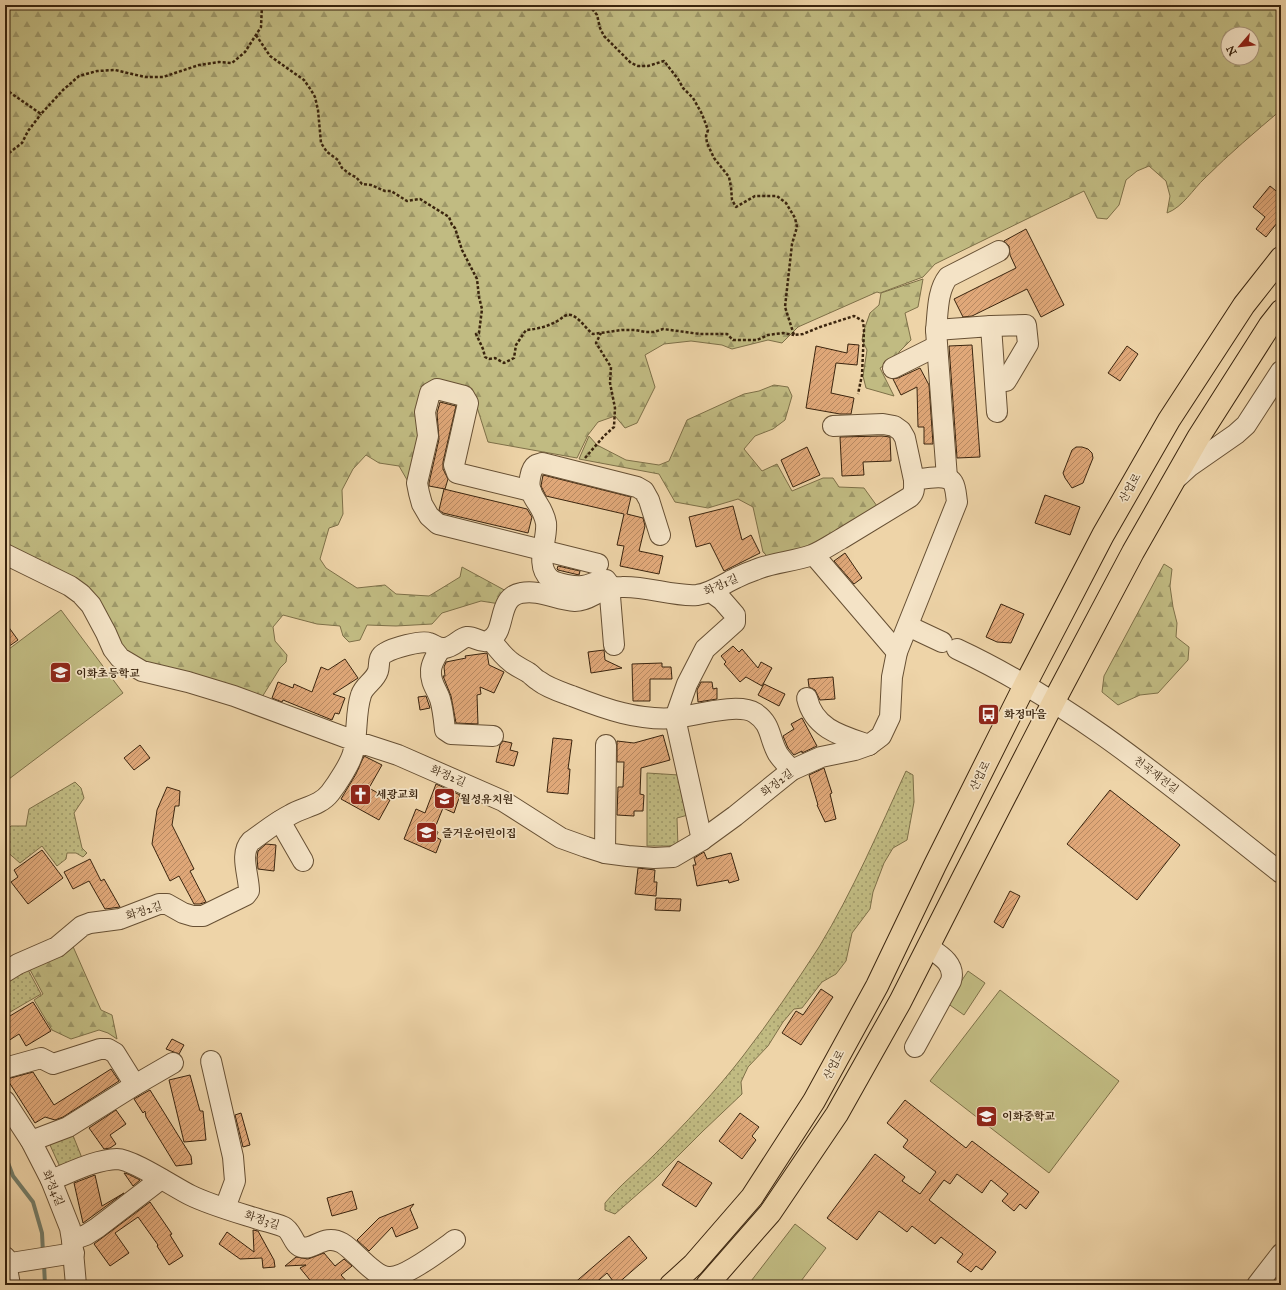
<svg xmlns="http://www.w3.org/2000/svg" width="1286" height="1290" font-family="'IM FELL Great Primer','Noto Serif KR',serif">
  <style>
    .green { fill: url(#green-dots); stroke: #7e7048 }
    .forest { fill: url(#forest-firs); stroke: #7e7048; fill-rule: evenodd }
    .pitch { fill: #c1bb82; stroke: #7e7048 }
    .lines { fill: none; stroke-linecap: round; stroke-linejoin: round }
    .stream { stroke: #747d69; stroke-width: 4 }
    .building { fill: url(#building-hatch); stroke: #3a240e }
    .minor-casing { stroke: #675034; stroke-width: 22 }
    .major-casing { stroke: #3a240e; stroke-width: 24 }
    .path { stroke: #3a240e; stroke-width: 2.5; stroke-dasharray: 3 2; stroke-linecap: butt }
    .minor { stroke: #f4e3c6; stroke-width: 20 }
    .major { stroke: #eed4a8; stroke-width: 22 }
    .labels { text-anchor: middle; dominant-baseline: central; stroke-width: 3.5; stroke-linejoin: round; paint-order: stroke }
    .street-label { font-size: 11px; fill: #3a240e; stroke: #f4e3c6 }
    .poi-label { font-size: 11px; font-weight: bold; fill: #3a240e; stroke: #f4e3c6; text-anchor: start }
  </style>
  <defs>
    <pattern id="green-dots" width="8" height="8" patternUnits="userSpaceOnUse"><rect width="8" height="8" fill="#c1bb82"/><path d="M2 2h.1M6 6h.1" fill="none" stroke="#9e9869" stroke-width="1.8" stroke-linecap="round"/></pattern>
    <pattern id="forest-firs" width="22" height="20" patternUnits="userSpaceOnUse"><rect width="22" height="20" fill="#c1bb82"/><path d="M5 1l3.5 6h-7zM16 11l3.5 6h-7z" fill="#9e9869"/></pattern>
    <pattern id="building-hatch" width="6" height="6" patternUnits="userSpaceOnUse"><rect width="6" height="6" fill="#e0a879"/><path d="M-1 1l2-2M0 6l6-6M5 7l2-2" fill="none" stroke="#b78962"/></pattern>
  </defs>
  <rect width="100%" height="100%" fill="#eed4a8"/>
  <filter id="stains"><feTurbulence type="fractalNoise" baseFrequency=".005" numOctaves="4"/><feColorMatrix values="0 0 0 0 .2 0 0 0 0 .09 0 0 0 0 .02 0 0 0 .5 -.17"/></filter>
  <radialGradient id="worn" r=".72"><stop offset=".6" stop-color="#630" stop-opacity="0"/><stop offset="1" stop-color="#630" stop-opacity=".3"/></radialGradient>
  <g class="green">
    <path d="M906,771L913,775L914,802L907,840L893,848L884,863L873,892L870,909L852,933L846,961L836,974L822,982L802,1008L794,1009L783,1022L768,1046L748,1067L741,1082L742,1094L703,1131L656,1178L615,1214L605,1210V1203C620,1185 638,1171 654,1155C685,1124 716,1091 743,1056C770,1021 795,984 819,947C853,891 879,830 906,771Z"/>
    <polygon points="647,773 679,775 688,815 677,818 678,846 647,846"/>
    <polygon points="75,782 81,788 84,798 74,813 82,848 87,853 83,857 76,853 67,853 66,859 57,866 42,846 20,863 5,850 5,832 11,826 26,826 29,809"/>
    <polygon points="26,966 41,994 5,1015 5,979"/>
    <polygon points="72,1133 82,1158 63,1166 59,1165 50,1145 51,1142"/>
  </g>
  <g class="forest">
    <path d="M5,5H1281V110C1255,132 1229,154 1205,178C1193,189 1183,207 1167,213L1170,196L1166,181L1149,166L1137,171L1126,180L1119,205L1107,219L1097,218L1084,191L935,264L923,277L880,293L877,292L798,327L782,343L768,340L732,349L722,345L691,341L664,344L645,355L655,387L637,423L625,428L615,416L598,422L588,435L577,458L488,442L476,404L435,383L410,485L399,466L379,463L366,455L353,469L342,490L343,514L338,525L329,528L320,559L326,568L357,588L385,585L396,594L429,596L460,577L462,567L508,592L500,604L481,601L442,613L432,624L396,626L367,625L360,640L349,642L343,636L340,626L317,624L283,615L273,627L275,641L287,655L286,662L280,668L259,702L124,655L112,628L5,547ZM1228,34H1252V58H1228Z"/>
    <polygon points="923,279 918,307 905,313 911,340 899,352 899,357 880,368 894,396 866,388 863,376 867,350 862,340 864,330 870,313 879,305 881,293"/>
    <polygon points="774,385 788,387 792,396 785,420 773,429 755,436 744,449 762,471 777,464 792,491 823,478 833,478 839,487 864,488 877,506 808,547 768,557 763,552 753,507 738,499 708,508 675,502 659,474 579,459 589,436 597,445 626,460 659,465 669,461 687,420 744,394 759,391"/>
    <polygon points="1164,564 1172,569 1170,586 1173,607 1177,623 1176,637 1189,647 1188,660 1158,693 1140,695 1118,705 1102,692 1104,676"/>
    <polygon points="71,942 101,1010 112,1015 117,1039 108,1033 99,1030 71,1039 52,1030 34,1000 43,994 28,966"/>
  </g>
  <g class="pitch">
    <polygon points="61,610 123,693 5,782 5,652"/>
    <polygon points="968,971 985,983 964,1015 947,1003"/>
    <polygon points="1000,990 1119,1081 1049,1173 930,1081"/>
    <polygon points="795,1224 826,1248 798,1285 748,1285"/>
  </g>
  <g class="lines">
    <g class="stream">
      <polyline points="5,1155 13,1176 33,1202 42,1233 43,1253"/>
      <polyline points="44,1264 45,1285"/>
    </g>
  </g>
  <g class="building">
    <polygon points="1270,186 1281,195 1281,218 1266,237 1256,229 1265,217 1253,207"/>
    <polygon points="1026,229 1064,305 1041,317 1027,289 972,316 963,317 954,299 1016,268 1010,255 1009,246 1004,241"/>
    <polygon points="848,344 859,345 857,365 836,363 831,393 854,398 851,414 840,414 806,408 816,346 847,353"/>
    <polygon points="972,345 980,457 957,458 949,346"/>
    <polygon points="1127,346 1138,354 1120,381 1108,373"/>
    <polygon points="920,368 929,385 933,444 924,444 924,427 918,427 917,387 901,395 893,379 898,378"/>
    <polygon points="440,402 456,406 443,462 443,469 448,479 445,489 429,486 429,483 439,439 437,413"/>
    <polygon points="882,436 890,437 891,461 863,462 864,475 842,476 840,437"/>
    <polygon points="807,447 820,475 793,487 781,460"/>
    <polygon points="1076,447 1082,447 1088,449 1092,453 1093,458 1083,483 1072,488 1065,478 1063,473 1072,450"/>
    <polygon points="543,475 631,497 627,514 643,518 645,526 639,551 663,556 659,574 620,566 624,546 617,545 624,514 546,496 541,486"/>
    <polygon points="444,489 527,509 532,517 528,533 443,513 439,510"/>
    <polygon points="1045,495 1080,507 1070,535 1035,523"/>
    <polygon points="733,506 742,540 751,535 760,553 724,571 710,543 696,547 689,517"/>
    <polygon points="845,553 862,578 854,584 834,561"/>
    <polygon points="558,566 580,571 579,575 558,570 557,569"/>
    <polygon points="1001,604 1024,614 1011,643 997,642 986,637"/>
    <polygon points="5,622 18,640 5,649"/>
    <polygon points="733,646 739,652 742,649 758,668 761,662 772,668 762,686 746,677 740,682 724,664 726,662 721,656"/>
    <polygon points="604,650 605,660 622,668 591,673 588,652"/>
    <polygon points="487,653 489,665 504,672 494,693 480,687 481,694 477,695 478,724 456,723 451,696 443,676 445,676 444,667 446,662 466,658 465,656"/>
    <polygon points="345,659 358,678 333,694 345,698 339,714 335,713 332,720 283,700 282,702 272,698 278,682 293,688 294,684 312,692 321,667 328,670"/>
    <polygon points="662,663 662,667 671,667 672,679 650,679 650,701 633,701 632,664"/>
    <polygon points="833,677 835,699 820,700 815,690 809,687 808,679"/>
    <polygon points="701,682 712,682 713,689 717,688 717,699 698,702 697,690"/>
    <polygon points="764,684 785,694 779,706 758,695"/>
    <polygon points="426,696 430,708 420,710 418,697"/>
    <polygon points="802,718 817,746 802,753 802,751 794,755 788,748 783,736 794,729 791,724"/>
    <polygon points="663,735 670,760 641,768 640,794 644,795 643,811 634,811 634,816 617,815 618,787 623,787 624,762 617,762 617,741 634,743"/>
    <polygon points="553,738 572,740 568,769 570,769 568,794 547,792"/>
    <polygon points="503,741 512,743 510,750 518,752 514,766 496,762 500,745"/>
    <polygon points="140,745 150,758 134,770 124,758"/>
    <polygon points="364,756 382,765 369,788 390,800 379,820 341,799 356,774"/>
    <polygon points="824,768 832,793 830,794 836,819 825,822 817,805 818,805 809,775"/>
    <polygon points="436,784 460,795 454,813 443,808 434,830 438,832 436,837 441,840 436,853 404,839 416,809 425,813"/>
    <polygon points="167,787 180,791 179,806 175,806 172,825 194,869 190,871 206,902 200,904 194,904 179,876 170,881 152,844 157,810"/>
    <polygon points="1110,790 1180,845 1137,900 1067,844"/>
    <polygon points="266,844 276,845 274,871 258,869 257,858 258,851"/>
    <polygon points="42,850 63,878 28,904 11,882 18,877 14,870"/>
    <polygon points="704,852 707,859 731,853 739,880 729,883 728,880 697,886 693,865 696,865 694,858"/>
    <polygon points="90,859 101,881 104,879 120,907 105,909 89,881 73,889 64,872"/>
    <polygon points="638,868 655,870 654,882 657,882 656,896 635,894"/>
    <polygon points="1010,891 1020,896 1003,928 994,922"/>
    <polygon points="656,898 681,899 680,911 655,910"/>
    <polygon points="821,989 833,997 801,1045 782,1033 796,1011 803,1015"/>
    <polygon points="33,1002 51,1031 26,1046 19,1034 5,1043 5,1019"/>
    <polygon points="172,1039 184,1045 179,1054 166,1049"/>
    <polygon points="111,1069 119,1081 63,1117 55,1120 45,1117 35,1123 7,1079 33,1072 54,1105"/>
    <polygon points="190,1075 200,1111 203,1111 206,1140 184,1142 169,1080"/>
    <polygon points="150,1090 191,1156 192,1164 176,1166 146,1117 145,1111 143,1113 134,1099"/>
    <polygon points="905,1100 966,1148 972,1141 1039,1192 1026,1209 1020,1204 1014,1211 1002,1201 1008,1194 991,1180 982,1193 957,1174 950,1184 944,1180 929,1200 996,1252 982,1270 976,1266 971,1272 957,1262 963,1254 941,1237 935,1244 912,1226 907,1232 879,1211 857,1240 827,1218 875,1154 905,1177 902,1181 920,1194 936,1172 903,1147 908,1140 887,1123"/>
    <polygon points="116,1110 126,1124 110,1135 116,1144 110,1148 104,1149 89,1128"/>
    <polygon points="241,1113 250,1145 243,1147 235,1115"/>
    <polygon points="740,1113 759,1127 752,1136 756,1140 742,1159 719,1141"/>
    <polygon points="678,1161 712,1183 696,1207 662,1185"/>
    <polygon points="124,1173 128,1174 140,1180 133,1186"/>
    <polygon points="95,1175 102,1206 124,1193 83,1223 74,1183"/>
    <polygon points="352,1191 357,1209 332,1216 327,1198"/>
    <polygon points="150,1202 172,1234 170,1235 183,1256 169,1265 157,1246 158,1245 138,1217 115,1233 129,1253 110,1266 94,1244"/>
    <polygon points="414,1204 410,1209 418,1228 396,1237 392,1227 369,1251 357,1240 379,1218"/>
    <polygon points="253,1230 258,1231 274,1260 275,1267 263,1268 262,1258 240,1259 219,1244 227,1232 254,1252"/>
    <polygon points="629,1236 647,1258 616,1285 607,1273 593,1285 572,1285"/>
    <polygon points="324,1253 335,1266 344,1259 352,1266 341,1275 350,1285 314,1285 300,1268 306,1265 285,1266 296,1257 308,1259"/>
  </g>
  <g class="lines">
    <defs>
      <g id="minor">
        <polyline points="991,326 1026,325 1028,344 1006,381 995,381"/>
        <polyline points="936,330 991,326 997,412"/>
        <polyline points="893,368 937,346"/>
        <polyline points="833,426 883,424 894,426 901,431 905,438 914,480"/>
        <polyline points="1178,477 1190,466 1236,434 1246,425 1281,371"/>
        <path d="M947,478L936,330C938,313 937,291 948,277L999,251"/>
        <polyline points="531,491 457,473 454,465 468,403 464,396 437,389 430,393 425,412 428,436 417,483 419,493 422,504 429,516 438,524 598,564"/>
        <path d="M5,554L70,586L81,594L91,605L106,633L113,649L120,658L142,671L188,682L234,696L355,741L398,755L503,801L561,838L586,847L605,853L628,856L654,858L673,857L702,840L735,816L792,770L821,757L855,750L869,745L881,736L890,717L892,677L897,652L957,502C956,496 956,488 953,483C948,473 923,479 914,480C914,488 915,492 910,497C887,511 864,525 841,539C832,544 822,551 812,555C793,562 773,562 755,570C749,572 742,575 736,578C723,584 712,593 697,595C674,597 647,586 622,587C615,587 608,588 602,591C592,595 586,601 575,601C557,600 539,589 521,593C495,598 508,635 487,641C480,643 474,636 467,637C460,638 454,647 445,648C438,649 435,645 429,643C421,640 393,648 385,653C377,657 380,665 378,671C375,681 364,685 361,695C355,713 358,734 353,753C350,764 337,784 330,793C320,806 303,807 290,815C276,822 264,832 251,841C239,854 249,875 249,891L246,895L203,916H193L183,913L167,904H159L120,919L90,923L82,926L57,947L18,964L5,972"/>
        <polyline points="814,555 897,652"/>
        <polyline points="908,626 942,642"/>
        <path d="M491,640C497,648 503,656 511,662C517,667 523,669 529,673C533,676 535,679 539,681C548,688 561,692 572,696C605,709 639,721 675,718C694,716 738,702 755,713C772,724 769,739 778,754C782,760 787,765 792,770"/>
        <path d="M614,645L609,584L606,580C597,580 591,585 583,586C576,587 556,584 550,579C534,565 548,539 546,523C543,507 535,503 531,491C528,485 530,469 536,465C537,464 540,464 542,463L637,487L644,491L649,500L660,535"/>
        <path d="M441,648C437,655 431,663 431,671C430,682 437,690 440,699C443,709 444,720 445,730L451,734L493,736"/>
        <path d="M957,649C1077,705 1178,792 1281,873"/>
        <path d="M807,698C814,729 842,736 869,745"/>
        <polyline points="280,821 303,861"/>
        <polyline points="702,840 675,718 687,684 705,649 735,622 735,615 722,600 711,592"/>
        <polyline points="605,853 606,745"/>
        <path d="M915,1047L951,981C956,964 940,955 928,947"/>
        <polyline points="211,1061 233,1157 235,1181 225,1208"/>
        <polyline points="5,1068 41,1058 53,1064 100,1049 108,1049 115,1053 135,1085"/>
        <polyline points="5,1101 31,1141 51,1180 70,1228 72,1240 76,1285"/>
        <polyline points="31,1141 68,1127 135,1085 173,1063"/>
        <path d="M51,1180C72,1172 94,1160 117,1159C132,1159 174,1187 190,1195C210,1205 239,1213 261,1220C269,1222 277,1224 284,1227C292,1231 293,1244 301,1247C314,1251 324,1233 342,1243C356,1251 374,1278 390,1277C406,1277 441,1250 455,1240"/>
        <polyline points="72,1240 86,1235 97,1228 161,1179"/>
        <polyline points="5,1257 10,1285"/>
        <polyline points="5,1264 74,1253"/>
        <polyline points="1257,1285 1281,1254"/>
      </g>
      <g id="major">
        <polyline points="671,1285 693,1265 752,1197 814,1101 877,986 935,865 1025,685 1103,535 1169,420 1244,305 1281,258"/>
        <polyline points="707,1285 770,1213 837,1114 900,1002 963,878 1054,701 1133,552 1198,438 1270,325 1281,311"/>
      </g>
    </defs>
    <use href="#minor" class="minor-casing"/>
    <use href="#major" class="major-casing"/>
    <g class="path">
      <polyline points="589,5 597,15 600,28 604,36 631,63 638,66 648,66 664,61 678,79 683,88 693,98 702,114 708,130 706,136 707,143 714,158 729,177 731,187 732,200 736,207 755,196 777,196 786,203 795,218 797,227 792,244 785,307 794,335 803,334 820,327 854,316 863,321 864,330 862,375 858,394"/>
      <path d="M256,35L270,56L304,80L311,90L315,97L318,110L321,143L327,152L338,160L342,168L351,175L356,177L362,184L371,185L385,191H391L407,201L420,199L449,217L452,225L455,228L462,250L477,279L479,297L482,309L479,333L476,334L483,349L485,357L489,359L495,358L504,363L514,358L516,345L526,330C539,329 549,326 559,320C563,317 566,314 571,315C580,318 585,328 593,334L622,330H635L646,332H654L663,329L700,334H727L733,340H757L768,335L783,333L794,335"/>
      <polyline points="5,89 41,114 63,90 79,76 97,71 115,70 145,77 163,77 199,65 219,62 232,63 245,52 261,27 262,5"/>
      <polyline points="5,156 22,143 28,131 41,114"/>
      <polyline points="585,458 604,436 614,427 615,408 610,383 611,367 596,343 601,333"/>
    </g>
    <use href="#minor" class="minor"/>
    <use href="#major" class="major"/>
  </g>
  <defs>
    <symbol id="school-square" viewBox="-11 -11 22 22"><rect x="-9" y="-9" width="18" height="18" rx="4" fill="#8f2418" stroke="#f4e3c6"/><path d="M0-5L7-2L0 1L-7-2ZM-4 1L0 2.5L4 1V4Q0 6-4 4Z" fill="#fff"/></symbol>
    <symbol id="bus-square" viewBox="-11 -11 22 22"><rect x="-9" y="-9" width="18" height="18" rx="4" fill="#8f2418" stroke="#f4e3c6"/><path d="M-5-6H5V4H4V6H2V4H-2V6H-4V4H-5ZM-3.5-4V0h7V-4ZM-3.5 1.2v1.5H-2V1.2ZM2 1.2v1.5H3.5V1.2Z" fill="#fff"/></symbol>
    <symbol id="church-square" viewBox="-11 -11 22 22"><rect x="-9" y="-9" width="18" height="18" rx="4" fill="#8f2418" stroke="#f4e3c6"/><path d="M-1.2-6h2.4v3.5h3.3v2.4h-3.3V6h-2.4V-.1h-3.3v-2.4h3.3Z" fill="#fff"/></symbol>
  </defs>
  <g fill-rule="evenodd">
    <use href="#school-square" x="48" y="660" width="25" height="25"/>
    <use href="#bus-square" x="976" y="702" width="25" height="25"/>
    <use href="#church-square" x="348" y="782" width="25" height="25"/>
    <use href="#school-square" x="432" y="786" width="25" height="25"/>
    <use href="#school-square" x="414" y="820" width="25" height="25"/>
    <use href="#school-square" x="974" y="1104" width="25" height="25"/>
  </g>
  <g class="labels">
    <g class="street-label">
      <text transform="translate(1130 488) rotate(-60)">산업로</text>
      <text transform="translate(721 585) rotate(-24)">화정1길</text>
      <text transform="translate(1156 775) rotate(37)">천곡재전길</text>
      <text transform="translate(448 776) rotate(23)">화정2길</text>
      <text transform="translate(980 776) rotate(-63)">산업로</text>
      <text transform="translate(777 783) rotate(-37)">화정2길</text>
      <text transform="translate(144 911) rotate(-17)">화정2길</text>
      <text transform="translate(834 1065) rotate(-62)">산업로</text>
      <text transform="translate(53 1188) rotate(67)">화정4길</text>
      <text transform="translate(262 1220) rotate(18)">화정3길</text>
    </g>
    <g class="poi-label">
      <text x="76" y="673">이화초등학교</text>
      <text x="1004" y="714">화정마을</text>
      <text x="376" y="794">세광교회</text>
      <text x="460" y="799">월성유치원</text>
      <text x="442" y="833">즐거운어린이집</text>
      <text x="1002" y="1116">이화중학교</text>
    </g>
  </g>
  <rect width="1286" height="1290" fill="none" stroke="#eed4a8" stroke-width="20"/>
  <rect x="6" y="6" width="1274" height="1278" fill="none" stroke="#3a240e" stroke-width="2"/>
  <rect x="10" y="10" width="1266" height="1270" fill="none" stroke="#3a240e"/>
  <g transform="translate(1240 46) rotate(242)"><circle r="19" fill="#f4e3c6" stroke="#aa977c"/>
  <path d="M0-3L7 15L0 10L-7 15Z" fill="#8f2418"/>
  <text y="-6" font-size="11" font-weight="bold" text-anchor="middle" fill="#3a240e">N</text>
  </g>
  <rect width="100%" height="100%" filter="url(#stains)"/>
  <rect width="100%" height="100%" fill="url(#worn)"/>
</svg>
